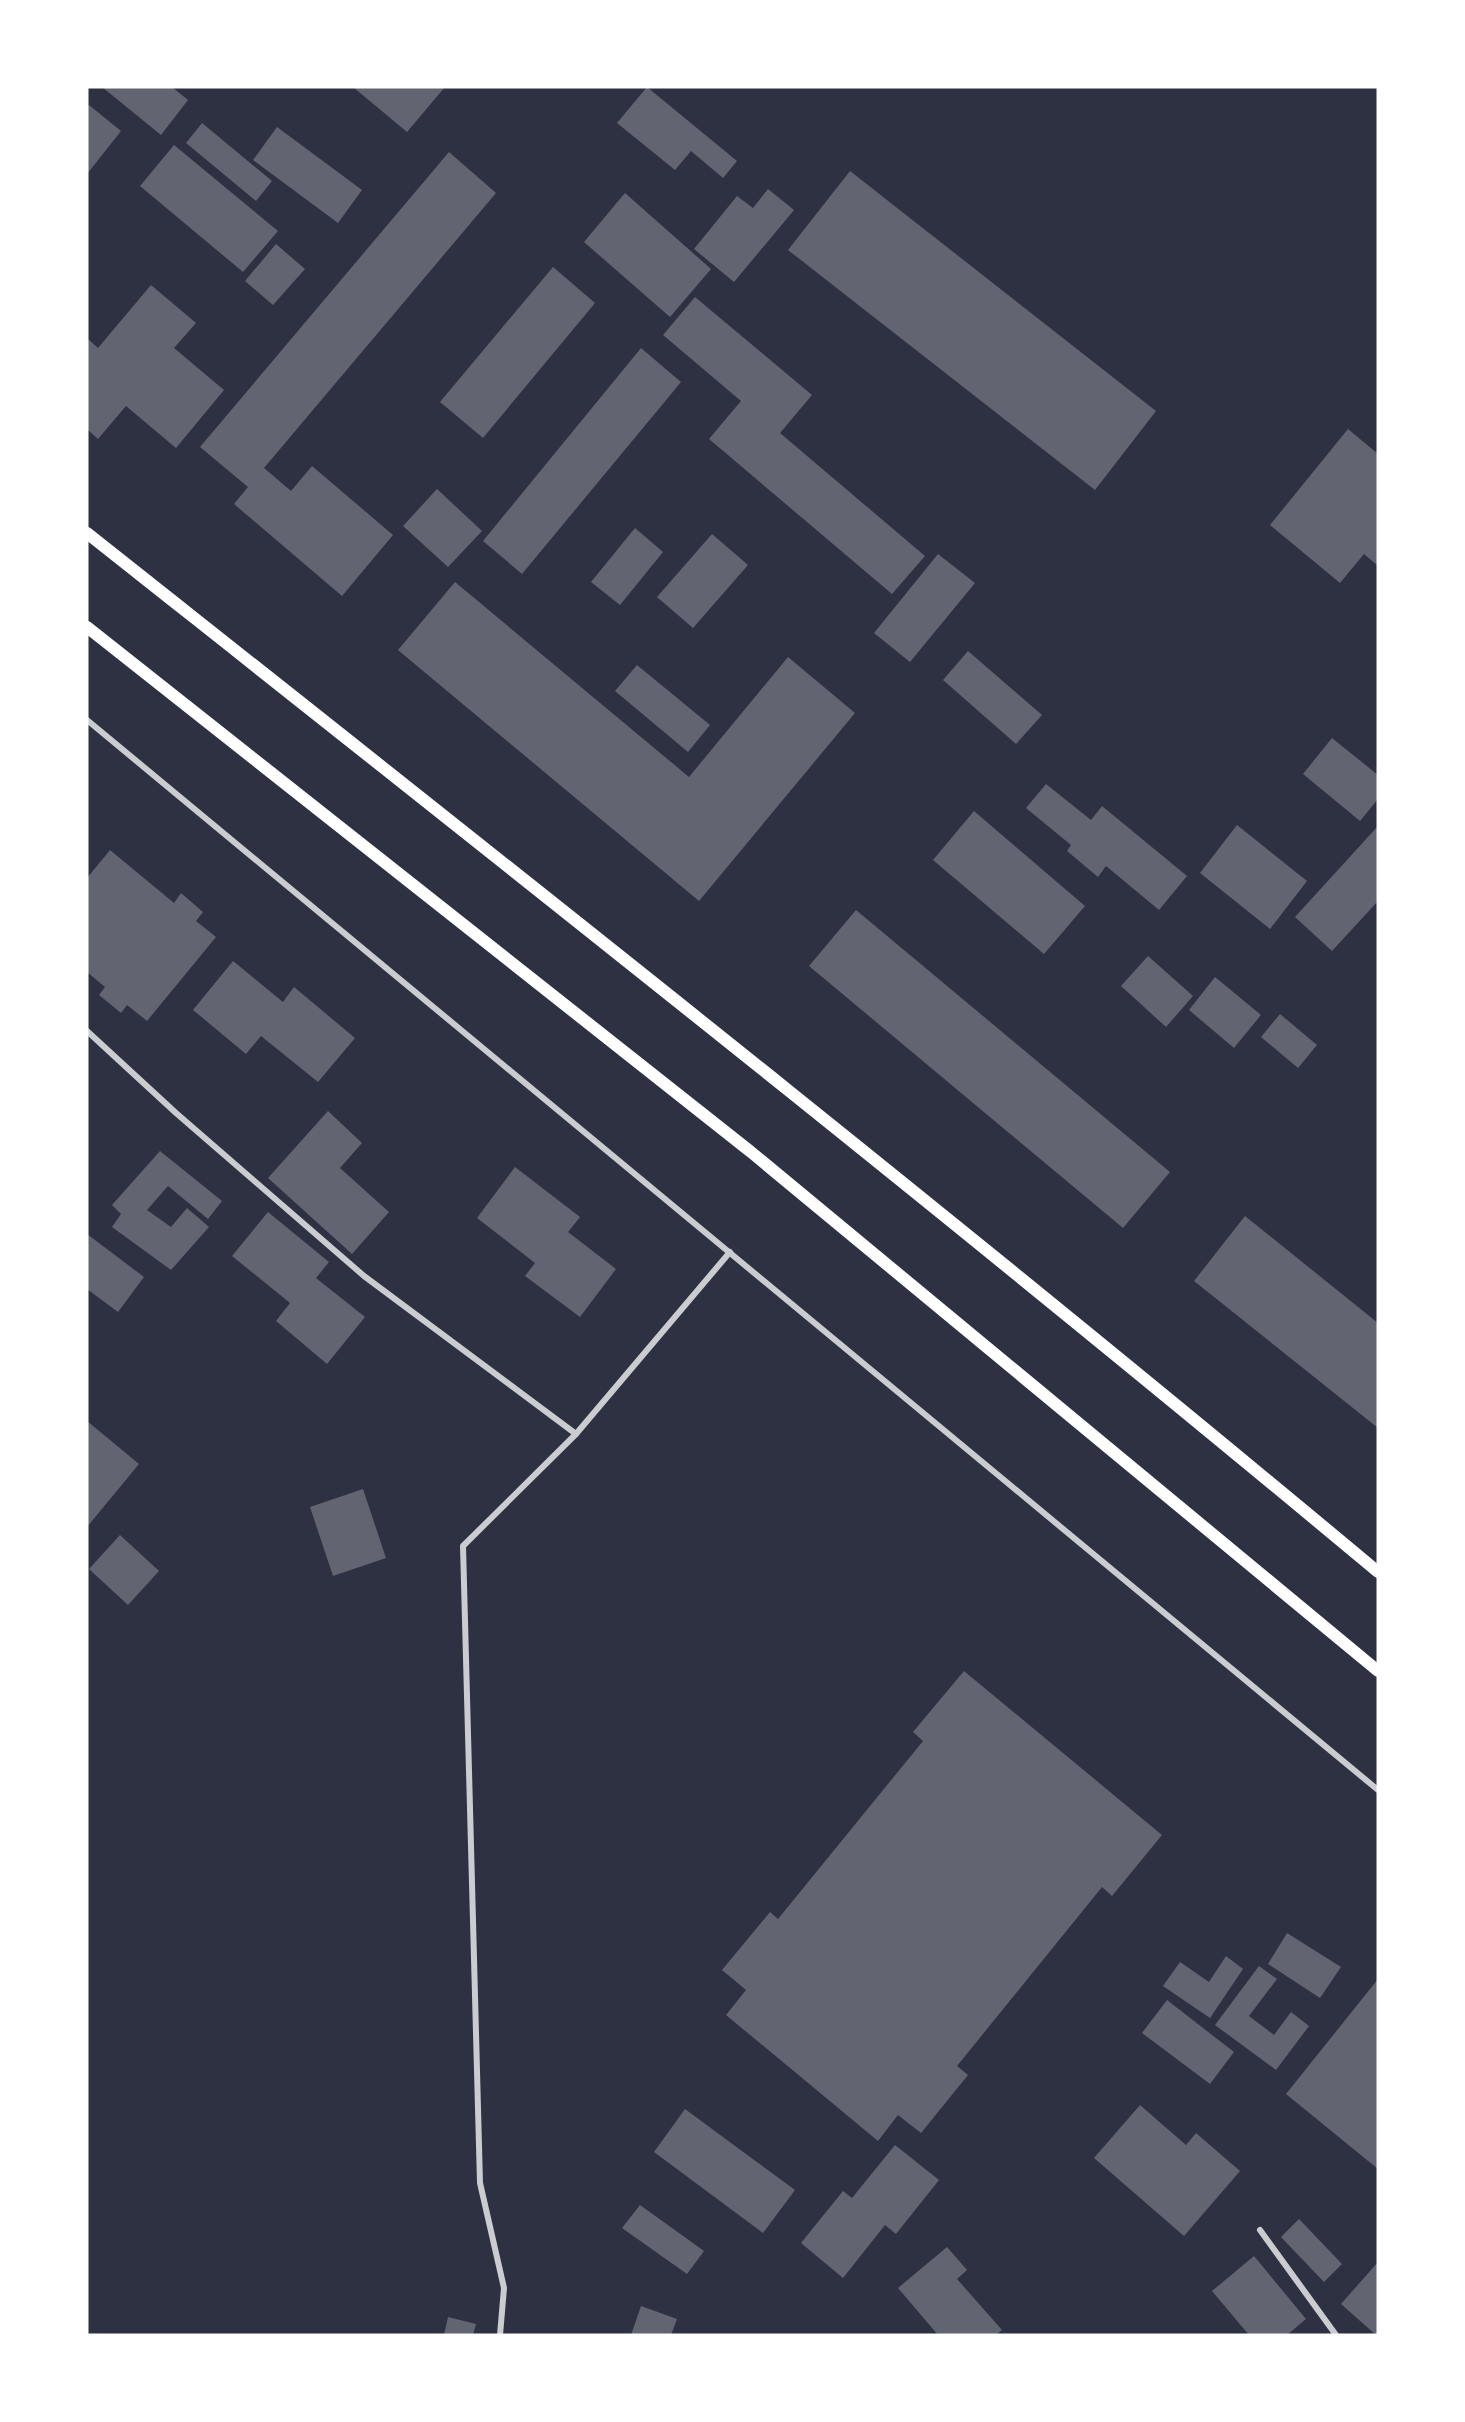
<svg xmlns="http://www.w3.org/2000/svg" width="1465" height="2422" font-family="Inter,sans-serif">
  <style>
    .building { fill: #626471 }
    .lines { fill: none; stroke-linecap: round; stroke-linejoin: round }
    .minor { stroke: #caccd0; stroke-width: 6 }
    .secondary { stroke: #fff; stroke-width: 12 }
  </style>
  <rect width="100%" height="100%" fill="#2d3142"/>
  <g class="building">
    <polygon points="102,87 172,87 188,100 161,135"/>
    <polygon points="353,87 445,87 407,132"/>
    <polygon points="647,87 737,161 723,178 691,151 675,170 617,123"/>
    <polygon points="89,105 121,131 87,174 87,107"/>
    <polygon points="202,123 272,181 256,201 186,143"/>
    <polygon points="277,127 362,190 338,223 253,160"/>
    <polygon points="174,145 278,231 243,272 140,186"/>
    <polygon points="449,152 496,193 264,468 291,491 312,466 393,535 342,596 234,504 248,487 200,447"/>
    <polygon points="850,171 1156,411 1095,490 788,250"/>
    <polygon points="768,189 794,210 734,282 694,249 737,196 753,208"/>
    <polygon points="625,193 711,269 670,317 584,242"/>
    <polygon points="276,244 305,269 273,305 245,281"/>
    <polygon points="553,267 595,303 483,438 440,402"/>
    <polygon points="151,285 196,323 174,348 224,390 176,448 126,406 98,439 87,429 87,338 98,348"/>
    <polygon points="695,297 812,395 780,433 925,556 892,594 709,439 741,401 663,335"/>
    <polygon points="641,348 681,382 522,574 483,541"/>
    <polygon points="1348,429 1378,454 1378,566 1364,554 1340,583 1270,525"/>
    <polygon points="437,489 482,531 448,567 403,526"/>
    <polygon points="635,528 663,552 620,605 591,582"/>
    <polygon points="712,534 748,565 693,628 657,597"/>
    <polygon points="938,554 975,583 910,662 874,633"/>
    <polygon points="455,582 689,777 788,657 855,713 699,901 398,650"/>
    <polygon points="968,651 1042,715 1016,744 943,680"/>
    <polygon points="637,665 710,725 688,752 615,691"/>
    <polygon points="1332,738 1378,775 1378,799 1360,821 1303,774"/>
    <polygon points="1046,784 1091,820 1102,806 1187,876 1159,910 1106,866 1098,877 1067,851 1071,845 1026,808"/>
    <polygon points="974,811 1085,906 1044,954 933,860"/>
    <polygon points="1237,825 1307,881 1270,929 1200,873"/>
    <polygon points="1378,826 1378,901 1332,951 1295,917"/>
    <polygon points="110,850 174,903 181,893 203,912 196,921 216,937 147,1021 127,1005 121,1013 99,995 105,987 87,972 87,878"/>
    <polygon points="856,910 1170,1172 1123,1228 809,966"/>
    <polygon points="1148,956 1193,996 1166,1027 1121,986"/>
    <polygon points="233,961 283,1002 294,987 355,1038 318,1082 261,1036 246,1054 193,1010"/>
    <polygon points="1215,977 1261,1015 1234,1048 1189,1010"/>
    <polygon points="1280,1014 1317,1045 1298,1068 1261,1037"/>
    <polygon points="328,1111 362,1143 340,1168 389,1212 352,1254 268,1178"/>
    <polygon points="160,1151 222,1201 208,1219 168,1186 147,1210 171,1227 187,1208 209,1227 171,1270 112,1227 121,1214 112,1205"/>
    <polygon points="515,1167 580,1217 568,1232 616,1269 580,1317 525,1276 535,1263 477,1218"/>
    <polygon points="268,1212 329,1262 316,1278 365,1317 327,1364 276,1321 290,1303 232,1256"/>
    <polygon points="1245,1216 1378,1323 1378,1428 1194,1281"/>
    <polygon points="87,1234 144,1277 118,1312 87,1289"/>
    <polygon points="87,1421 139,1464 87,1527"/>
    <polygon points="363,1489 386,1558 333,1576 310,1507"/>
    <polygon points="120,1535 159,1571 128,1605 89,1569"/>
    <polygon points="964,1671 1162,1835 1112,1896 1102,1887 957,2066 968,2075 921,2133 898,2115 878,2141 726,2015 746,1990 722,1970 770,1912 778,1919 923,1741 913,1732"/>
    <polygon points="1287,1933 1341,1967 1320,1998 1268,1964"/>
    <polygon points="1226,1956 1243,1969 1210,2018 1163,1986 1180,1962 1209,1982"/>
    <polygon points="1259,1966 1277,1979 1249,2016 1274,2035 1291,2012 1309,2026 1276,2070 1215,2025"/>
    <polygon points="1378,1979 1378,2169 1286,2094"/>
    <polygon points="1167,2000 1234,2052 1210,2084 1142,2033"/>
    <polygon points="1140,2105 1186,2145 1196,2133 1240,2171 1184,2236 1094,2158"/>
    <polygon points="685,2109 795,2190 763,2233 654,2152"/>
    <polygon points="895,2145 939,2180 896,2234 885,2225 843,2278 801,2243 843,2191 852,2198"/>
    <polygon points="640,2205 704,2251 687,2274 622,2228"/>
    <polygon points="1299,2219 1342,2264 1324,2282 1281,2237"/>
    <polygon points="947,2247 967,2270 957,2279 1002,2330 996,2335 938,2335 898,2288"/>
    <polygon points="1254,2256 1306,2319 1287,2335 1249,2335 1212,2291"/>
    <polygon points="1378,2262 1378,2335 1376,2335 1341,2304"/>
    <polygon points="641,2306 677,2319 671,2335 631,2335"/>
    <polygon points="448,2317 476,2324 473,2335 444,2335"/>
  </g>
  <g class="lines">
    <g class="minor">
      <polyline points="87,720 1378,1790"/>
      <polyline points="87,1031 176,1113 364,1276 576,1434"/>
      <polyline points="1260,2230 1336,2335"/>
      <polyline points="500,2335 504,2288 480,2183 463,1546 576,1434 730,1252"/>
    </g>
    <g class="secondary">
      <path d="M87,533C520,876 954,1218 1378,1572"/>
      <polyline points="87,627 751,1152 1378,1671"/>
    </g>
  </g>
  <rect width="1465" height="2422" fill="none" stroke="#ffffff" stroke-width="177"/>
</svg>
